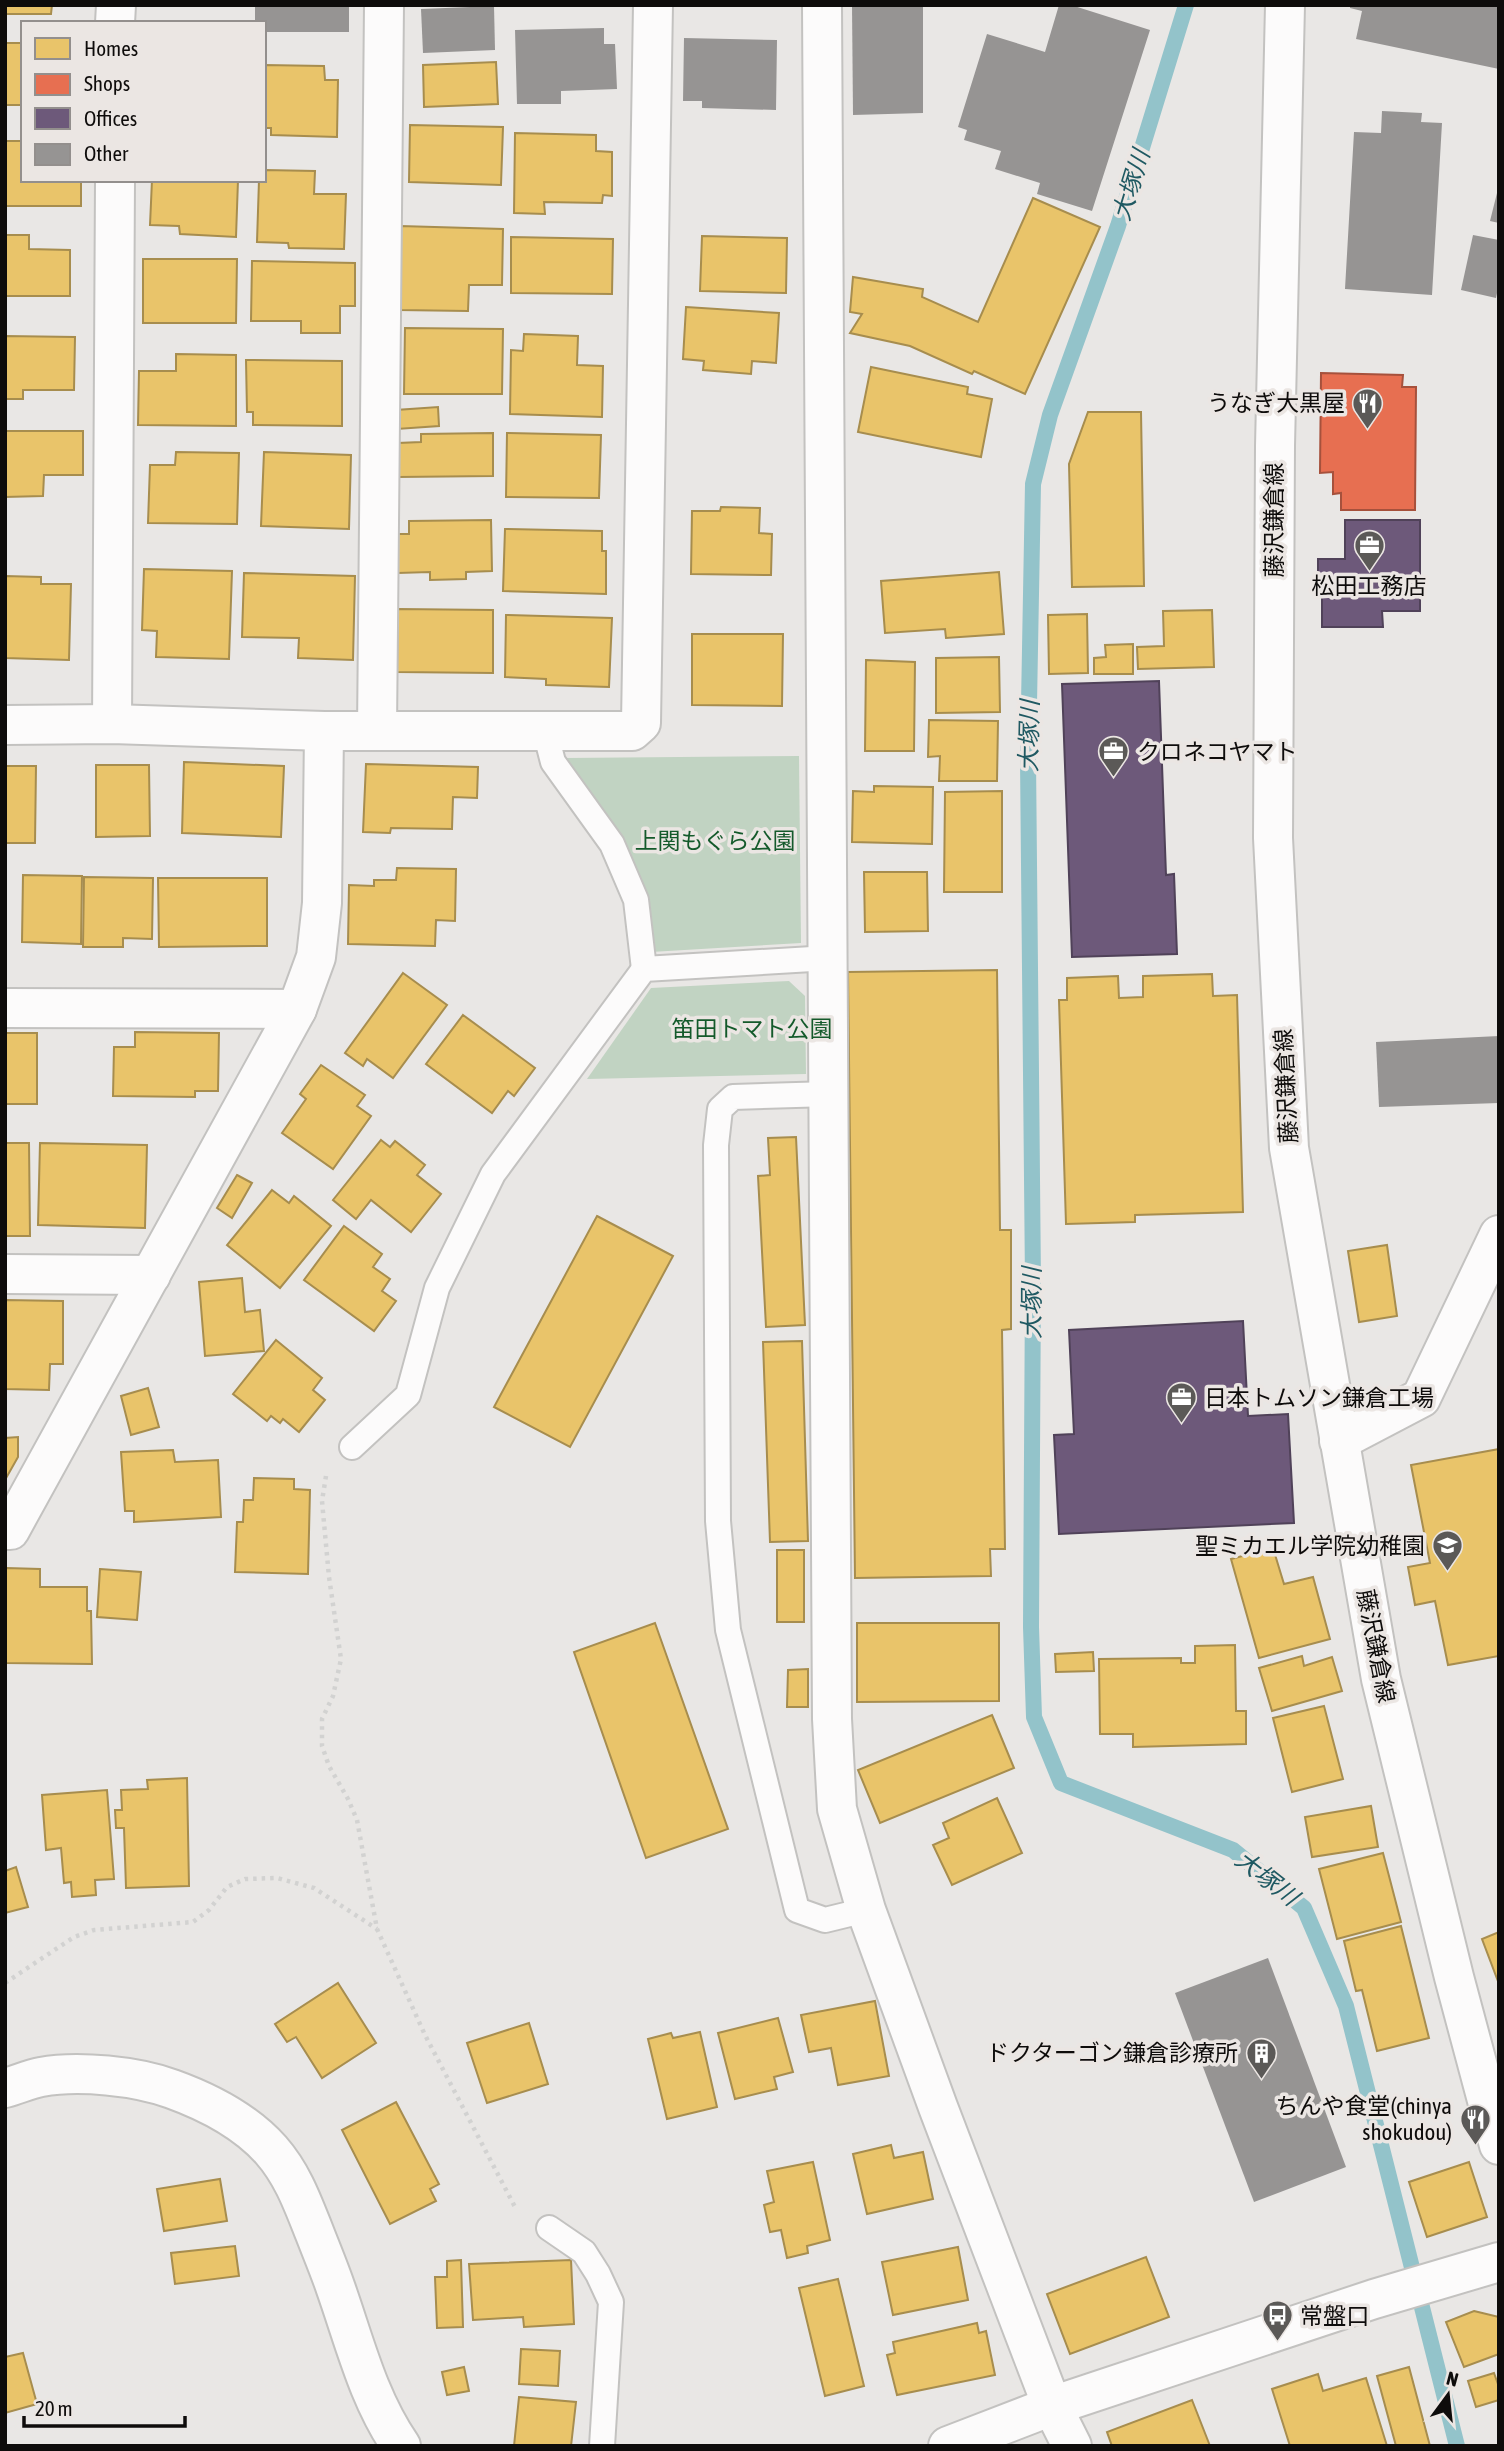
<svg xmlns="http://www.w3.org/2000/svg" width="1504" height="2451" font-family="'Asap Condensed','Noto Sans JP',sans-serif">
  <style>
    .green { fill: #c1d3c2 }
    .homes { fill: #e9c46a; stroke: #a78d4e; stroke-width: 2 }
    .shops { fill: #e76f51; stroke: #a6513c; stroke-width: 2 }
    .offices { fill: #6d597a; stroke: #504259; stroke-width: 2 }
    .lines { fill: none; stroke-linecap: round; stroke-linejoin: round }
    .stream { stroke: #93c3ca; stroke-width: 16 }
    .building { fill: #969493 }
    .lane-casing { stroke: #c3c2c0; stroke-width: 28 }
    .street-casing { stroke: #c3c2c0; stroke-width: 42 }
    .secondary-casing { stroke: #c3c2c0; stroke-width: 42 }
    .primary-casing { stroke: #c3c2c0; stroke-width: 42 }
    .path { stroke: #d2d2d1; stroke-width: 4.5; stroke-dasharray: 3.5 5; stroke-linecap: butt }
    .lane { stroke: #fcfbfb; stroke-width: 24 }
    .street { stroke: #fcfbfb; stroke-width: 38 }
    .secondary { stroke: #fcfbfb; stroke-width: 38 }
    .primary { stroke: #fcfbfb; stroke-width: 38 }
    .labels { text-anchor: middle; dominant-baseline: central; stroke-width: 7; stroke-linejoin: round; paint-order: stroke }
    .poi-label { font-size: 23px; fill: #0e0c0b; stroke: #ebe6e3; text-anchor: end }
    .street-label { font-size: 23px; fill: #0e0c0b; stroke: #ebe6e3 }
    .park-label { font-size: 23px; fill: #145a2b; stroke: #ebe6e3 }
    .water-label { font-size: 24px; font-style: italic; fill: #1f5962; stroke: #ebe6e3 }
  </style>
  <rect width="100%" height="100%" fill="#e9e7e5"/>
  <g class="green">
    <polygon points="799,756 801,943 651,952 570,775 566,758"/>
    <polygon points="789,981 805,996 806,1074 587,1079 651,988"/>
  </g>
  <g class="homes">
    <polygon points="5,5 52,5 51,14 5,14"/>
    <rect x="5" y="43" width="18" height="62"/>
    <polygon points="496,62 498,104 424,107 423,65"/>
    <polygon points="264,65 324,66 325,80 338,80 337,137 271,135 271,128 264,128"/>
    <polygon points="410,125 503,127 501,185 409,182"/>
    <polygon points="515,133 596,135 596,151 612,152 612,196 603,195 602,203 544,202 545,214 514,213"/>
    <polygon points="5,141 23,141 23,180 81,180 81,206 5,206"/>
    <polygon points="264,170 315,171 314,194 346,194 344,249 289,248 288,243 257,242 259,180 264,180"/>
    <polygon points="152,180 238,180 236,237 180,234 179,226 150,225"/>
    <polygon points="1033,198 1100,227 1025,394 974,371 972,374 910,346 850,333 862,314 850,312 853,277 923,289 922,297 978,322"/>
    <polygon points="400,226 503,229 502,285 469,285 468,311 399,310"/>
    <polygon points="5,235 29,235 29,249 70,250 70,296 5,296"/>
    <polygon points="702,236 787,238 786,293 700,291"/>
    <polygon points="511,237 613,239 612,294 511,293"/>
    <polygon points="143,259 237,259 236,323 143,323"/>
    <polygon points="252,261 355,263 355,306 340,306 340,333 301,333 301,321 251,321"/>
    <polygon points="686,307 779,313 776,363 752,361 751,374 703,370 704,361 683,359"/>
    <polygon points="405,328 503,329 502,394 404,394"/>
    <polygon points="524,334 578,336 577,365 603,366 602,417 510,414 511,350 523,351"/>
    <polygon points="5,336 75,337 74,390 23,390 23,399 5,399"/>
    <polygon points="176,354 236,355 236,426 138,425 139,371 176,371"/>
    <polygon points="246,360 342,361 342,426 253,425 253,412 247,412"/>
    <polygon points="871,367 968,387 967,394 992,399 981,457 858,432"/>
    <polygon points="438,407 439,426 397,429 396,410"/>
    <polygon points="1088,412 1141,412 1144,586 1072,587 1069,464"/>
    <polygon points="5,431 83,431 83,475 44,475 43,496 5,497"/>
    <polygon points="493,433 493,476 398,477 398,443 421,442 421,434"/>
    <polygon points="507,433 601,435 599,498 506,497"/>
    <polygon points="176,452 239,453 237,524 148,523 150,465 175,465"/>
    <polygon points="264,452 351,455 349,529 261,526"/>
    <polygon points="721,507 760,508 759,533 772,534 771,575 691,574 692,511 720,511"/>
    <polygon points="491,520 492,571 466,572 466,579 430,580 430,572 398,573 398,534 409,534 409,521"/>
    <polygon points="505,529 602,531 602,551 606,551 606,594 503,591"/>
    <polygon points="144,569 232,571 229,659 156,657 157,631 142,630"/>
    <polygon points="999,572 1004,634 946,638 945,629 885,633 881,581"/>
    <polygon points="244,573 355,576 353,660 298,658 299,638 242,637"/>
    <polygon points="5,576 41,577 41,584 71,584 69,660 5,658"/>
    <polygon points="398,609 493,610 493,673 397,672"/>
    <polygon points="1212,610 1214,667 1138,669 1137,647 1164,646 1163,611"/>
    <polygon points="1087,614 1088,673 1049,674 1048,615"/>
    <polygon points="506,615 612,618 609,687 546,685 546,679 505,677"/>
    <polygon points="692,634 783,634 782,706 692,705"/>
    <polygon points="1133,644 1133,674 1094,674 1094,658 1106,657 1105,645"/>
    <polygon points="999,657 1000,712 936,713 936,658"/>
    <polygon points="866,660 915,662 914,751 865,751"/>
    <polygon points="929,720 998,721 997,781 939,781 940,756 928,757"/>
    <polygon points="184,762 284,766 281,837 182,833"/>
    <polygon points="366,764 478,767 477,798 453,797 452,829 391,828 390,833 363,832"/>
    <polygon points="96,765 149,765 150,836 96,837"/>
    <polygon points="5,766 36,766 35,843 5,843"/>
    <polygon points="874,786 933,787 932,844 852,842 853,791 874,792"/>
    <polygon points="1002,791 1002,892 944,892 945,792"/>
    <polygon points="397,868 456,869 455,921 436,920 435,946 348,944 349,885 374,886 374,880 396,880"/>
    <polygon points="864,872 927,872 928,931 865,932"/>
    <polygon points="23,875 82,876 81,944 22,942"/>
    <polygon points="84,877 153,878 152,939 123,938 123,947 83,947"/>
    <polygon points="158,878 267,878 267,946 159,947"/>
    <polygon points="997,970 1000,1230 1011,1230 1011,1329 1002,1330 1005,1549 990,1549 991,1576 855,1578 848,972"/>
    <polygon points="403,973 447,1005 393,1078 367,1059 363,1066 345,1053"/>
    <polygon points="1212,974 1213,996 1237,995 1243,1212 1135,1215 1135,1222 1066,1224 1059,1000 1067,1000 1067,978 1118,976 1119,998 1143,997 1143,976"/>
    <polygon points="463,1015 535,1068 514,1096 508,1091 492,1113 426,1064"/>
    <polygon points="135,1032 219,1033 218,1091 195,1091 195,1097 113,1096 114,1047 135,1047"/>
    <rect x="5" y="1033" width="32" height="71"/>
    <polygon points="321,1065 365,1095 357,1106 371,1116 333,1169 282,1133 306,1099 300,1094"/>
    <polygon points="796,1137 805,1325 766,1327 758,1176 770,1175 768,1138"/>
    <polygon points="381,1140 390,1147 395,1141 425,1165 417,1175 441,1194 411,1232 371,1200 356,1219 333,1200"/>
    <polygon points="5,1143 29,1143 30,1236 5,1236"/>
    <polygon points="40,1143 147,1145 145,1228 38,1225"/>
    <polygon points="237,1175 252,1183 232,1218 217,1208"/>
    <polygon points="272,1190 289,1203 294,1196 331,1226 280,1288 227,1245"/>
    <polygon points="597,1216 673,1256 570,1447 494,1407"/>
    <polygon points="344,1226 382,1254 373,1267 390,1279 382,1291 396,1301 374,1331 304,1280"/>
    <polygon points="1387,1245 1397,1316 1359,1322 1348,1251"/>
    <polygon points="242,1278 245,1312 260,1310 264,1351 205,1356 199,1282"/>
    <polygon points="5,1300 63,1301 63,1364 50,1364 49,1390 5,1389"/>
    <polygon points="276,1340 322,1378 313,1390 325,1400 299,1432 283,1419 280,1423 271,1416 267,1421 233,1394"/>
    <polygon points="802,1341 808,1541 770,1542 763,1342"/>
    <polygon points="148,1388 159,1427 131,1435 121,1396"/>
    <polygon points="18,1437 18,1457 5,1480 5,1438"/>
    <polygon points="1499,1449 1499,1656 1448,1665 1435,1601 1415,1605 1408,1567 1430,1563 1411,1465"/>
    <polygon points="173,1450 175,1462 218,1460 221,1517 134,1522 134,1511 125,1511 121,1452"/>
    <polygon points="254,1478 294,1479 294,1489 310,1490 308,1574 235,1572 237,1522 243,1522 244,1500 253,1500"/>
    <polygon points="1273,1548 1284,1584 1313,1577 1330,1639 1259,1658 1231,1559"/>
    <rect x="777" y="1550" width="27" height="72"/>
    <polygon points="6,1568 40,1569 40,1587 87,1587 87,1611 91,1611 92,1664 5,1663"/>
    <polygon points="100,1569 141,1572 137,1620 97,1617"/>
    <polygon points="655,1623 728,1829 646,1858 574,1652"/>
    <polygon points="857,1623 999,1623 999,1701 857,1702"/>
    <polygon points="1235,1645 1236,1711 1246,1711 1246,1744 1133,1747 1133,1734 1100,1734 1099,1659 1181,1658 1181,1663 1195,1663 1195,1646"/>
    <polygon points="1093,1652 1094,1671 1056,1672 1055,1654"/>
    <polygon points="1302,1656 1304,1666 1332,1657 1342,1691 1272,1711 1259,1668"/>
    <polygon points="808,1669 808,1707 787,1707 788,1670"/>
    <polygon points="1324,1706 1343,1779 1292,1792 1273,1718"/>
    <polygon points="992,1715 1014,1768 880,1823 858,1770"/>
    <polygon points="187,1778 189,1886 126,1888 124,1828 116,1828 115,1810 122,1810 121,1790 148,1789 147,1780"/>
    <polygon points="107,1790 114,1879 95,1880 96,1895 72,1897 71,1882 64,1883 61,1848 46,1850 42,1795"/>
    <polygon points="997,1798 1022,1853 952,1885 933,1845 949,1838 943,1823"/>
    <polygon points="1371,1806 1378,1847 1312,1857 1305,1817"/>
    <polygon points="1383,1853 1401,1922 1337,1939 1319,1869"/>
    <polygon points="16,1867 28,1907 5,1913 5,1871"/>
    <polygon points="1401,1926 1429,2038 1377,2051 1362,1990 1356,1991 1344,1941"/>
    <polygon points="1499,1932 1499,1984 1482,1939"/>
    <polygon points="338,1983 376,2043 322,2078 296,2037 287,2042 275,2024"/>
    <polygon points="875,2001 889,2076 838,2085 831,2048 809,2052 801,2015"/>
    <polygon points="778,2018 793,2072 774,2077 777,2089 735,2099 718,2033"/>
    <polygon points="529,2023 548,2084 487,2103 467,2043"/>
    <polygon points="700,2032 717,2107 667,2119 648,2039 671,2033 673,2038"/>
    <polygon points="396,2102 439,2184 430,2189 436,2201 390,2224 342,2130"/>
    <polygon points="891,2145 894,2158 923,2152 933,2199 867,2214 853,2154"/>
    <polygon points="813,2162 830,2240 807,2246 808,2253 787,2258 781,2230 770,2232 764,2205 774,2202 767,2171"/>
    <polygon points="1469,2162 1487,2217 1427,2237 1409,2182"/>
    <polygon points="220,2179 227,2221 164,2231 157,2189"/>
    <polygon points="235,2246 239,2276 175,2284 171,2253"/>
    <polygon points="958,2247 968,2300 893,2315 882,2262"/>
    <polygon points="1146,2257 1169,2317 1070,2354 1047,2294"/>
    <polygon points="461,2260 463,2327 437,2328 435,2277 447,2277 447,2261"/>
    <polygon points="571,2260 574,2324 524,2327 523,2317 473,2320 469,2264"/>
    <polygon points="838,2279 864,2386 825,2396 799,2288"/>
    <polygon points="1474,2311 1499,2317 1499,2354 1464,2367 1446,2322"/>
    <polygon points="977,2323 979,2333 986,2331 995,2375 897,2395 887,2355 895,2353 893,2342"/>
    <polygon points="521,2349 560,2351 558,2386 519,2384"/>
    <polygon points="23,2353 37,2404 5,2413 5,2357"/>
    <polygon points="464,2367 469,2391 447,2395 442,2372"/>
    <polygon points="1409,2367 1430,2446 1396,2446 1377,2376"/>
    <polygon points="1494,2373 1499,2387 1499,2400 1476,2407 1468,2381"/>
    <polygon points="1318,2374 1323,2391 1366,2378 1387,2446 1290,2446 1272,2389"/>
    <polygon points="519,2397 576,2402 571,2446 514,2446"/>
    <polygon points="1192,2400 1210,2446 1112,2446 1107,2432"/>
  </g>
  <polygon class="shops" points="1321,373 1403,375 1402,387 1416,387 1415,510 1341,510 1341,493 1333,494 1333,472 1320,473"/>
  <g class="offices">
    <polygon points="1345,520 1420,520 1420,611 1382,611 1383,627 1322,627 1322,584 1318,584 1318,559 1345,559"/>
    <polygon points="1159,681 1166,875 1174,874 1177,954 1072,957 1062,684"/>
    <polygon points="1243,1321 1248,1416 1288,1414 1294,1523 1059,1534 1054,1435 1074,1434 1069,1330"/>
  </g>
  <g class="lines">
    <polyline class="stream" points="1186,5 1118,226 1050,415 1033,484 1028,759 1033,1283 1031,1627 1034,1717 1061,1783 1233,1850 1304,1908 1346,2006 1457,2446"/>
  </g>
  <g class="building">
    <polygon points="255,5 349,5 349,32 264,32 264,23 255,23"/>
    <polygon points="852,5 923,5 923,113 853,115"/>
    <polygon points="1059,5 1071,5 1150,30 1092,211 1037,194 1040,183 995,169 1001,151 964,140 967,130 958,127 987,34 1045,52"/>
    <polygon points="1350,5 1499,5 1499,69 1356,39 1362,11 1350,8"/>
    <polygon points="494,6 495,50 423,53 421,9"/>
    <polygon points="604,28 604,44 615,44 617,89 561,91 561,104 517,104 515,30"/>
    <polygon points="684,38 777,40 776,110 702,108 702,101 683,101"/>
    <polygon points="1382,111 1422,113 1421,122 1442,123 1432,295 1345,289 1354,132 1381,133"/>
    <polygon points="1498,189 1499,189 1499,223 1490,221"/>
    <polygon points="1473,235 1499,240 1499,283 1496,298 1461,290"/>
    <polygon points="1499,1036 1499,1103 1379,1107 1376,1042"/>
    <polygon points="1268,1958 1346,2167 1254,2202 1175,1993"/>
  </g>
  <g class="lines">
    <defs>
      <g id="lane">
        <polyline points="545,731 553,762 612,844 636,900 644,969"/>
        <polyline points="830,1094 733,1097 720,1109 716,1145 718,1521 728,1630 797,1910 825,1920 866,1910"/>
        <polyline points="352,1447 408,1395 437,1288 493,1174 644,969 829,958"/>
        <polyline points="549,2228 584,2252 598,2274 611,2302 602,2446"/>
      </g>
      <g id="street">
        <polyline points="822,5 832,1719 837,1809 866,1910 938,2107 1052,2406 1072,2446"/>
        <polyline points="115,23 116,5"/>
        <polyline points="112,724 115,180"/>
        <polyline points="5,725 112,724 324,731 632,731 641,723 653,5"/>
        <polyline points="377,730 384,5"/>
        <polyline points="5,1008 297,1009"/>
        <polyline points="5,1274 151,1275"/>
        <polyline points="1339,1441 1421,1398 1499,1235"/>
        <polyline points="5,1530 10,1530 297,1009 316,957 322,903 324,731"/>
      </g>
      <g id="secondary">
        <path d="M5,2088C17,2085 29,2079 41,2077C78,2070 137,2076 172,2089C208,2102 245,2121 271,2150C293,2175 303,2204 315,2234C322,2252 330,2271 336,2289C355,2343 368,2398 401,2446"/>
        <polyline points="948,2446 1052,2406 1374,2299 1499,2262"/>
      </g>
      <polyline id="primary" points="1285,5 1275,446 1273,838 1289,1148 1381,1679 1454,1977 1499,2145"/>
    </defs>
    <use href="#lane" class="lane-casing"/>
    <use href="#street" class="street-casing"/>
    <use href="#secondary" class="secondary-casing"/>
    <use href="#primary" class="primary-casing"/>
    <g class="path">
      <polyline points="326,1476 322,1501 329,1577 341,1659 333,1696 322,1719 322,1746 329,1766 348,1799 357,1820 377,1929 425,2035 515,2207"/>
      <polyline points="5,1983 74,1937 94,1930 193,1922 209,1910 227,1887 245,1879 277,1878 314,1888 377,1929"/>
    </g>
    <use href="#lane" class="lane"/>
    <use href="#street" class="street"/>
    <use href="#secondary" class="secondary"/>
    <use href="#primary" class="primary"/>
  </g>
  <defs>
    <symbol id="restaurant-pin" viewBox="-11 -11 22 30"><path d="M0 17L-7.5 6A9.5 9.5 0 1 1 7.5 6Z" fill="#5b5957" stroke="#ebe6e3"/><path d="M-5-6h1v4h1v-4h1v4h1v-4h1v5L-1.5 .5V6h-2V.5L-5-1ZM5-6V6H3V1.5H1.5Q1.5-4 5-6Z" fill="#fff"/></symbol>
    <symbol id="office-pin" viewBox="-11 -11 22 30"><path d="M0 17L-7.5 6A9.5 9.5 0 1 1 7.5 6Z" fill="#5b5957" stroke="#ebe6e3"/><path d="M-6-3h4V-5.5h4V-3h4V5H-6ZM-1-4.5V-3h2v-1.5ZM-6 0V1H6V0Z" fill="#fff"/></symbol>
    <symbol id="school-pin" viewBox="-11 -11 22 30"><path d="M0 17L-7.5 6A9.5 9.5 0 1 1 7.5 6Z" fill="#5b5957" stroke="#ebe6e3"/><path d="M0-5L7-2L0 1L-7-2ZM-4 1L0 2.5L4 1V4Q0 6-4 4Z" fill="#fff"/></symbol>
    <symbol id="building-pin" viewBox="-11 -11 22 30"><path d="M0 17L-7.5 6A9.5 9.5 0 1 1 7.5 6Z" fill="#5b5957" stroke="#ebe6e3"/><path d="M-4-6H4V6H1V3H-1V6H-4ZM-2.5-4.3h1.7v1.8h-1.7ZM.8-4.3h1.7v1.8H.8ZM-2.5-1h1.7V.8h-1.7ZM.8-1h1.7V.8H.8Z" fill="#fff"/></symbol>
    <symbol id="bus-pin" viewBox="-11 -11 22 30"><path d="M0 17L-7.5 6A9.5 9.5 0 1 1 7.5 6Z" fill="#5b5957" stroke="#ebe6e3"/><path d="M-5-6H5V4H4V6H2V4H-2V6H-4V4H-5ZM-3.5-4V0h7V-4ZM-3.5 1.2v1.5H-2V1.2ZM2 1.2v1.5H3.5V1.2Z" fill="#fff"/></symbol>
  </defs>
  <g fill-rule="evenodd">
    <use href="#restaurant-pin" x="1350" y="386" width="35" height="47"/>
    <use href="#office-pin" x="1352" y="528" width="35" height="47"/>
    <use href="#office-pin" x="1096" y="734" width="35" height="47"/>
    <use href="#office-pin" x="1164" y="1380" width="35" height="47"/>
    <use href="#school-pin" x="1430" y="1528" width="35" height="47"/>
    <use href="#building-pin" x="1244" y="2036" width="35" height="47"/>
    <use href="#restaurant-pin" x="1458" y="2102" width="35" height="47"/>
    <use href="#bus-pin" x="1260" y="2298" width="35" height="47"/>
  </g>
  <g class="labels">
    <g class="poi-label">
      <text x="1345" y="403">うなぎ大黒屋</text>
      <text x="1369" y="586" text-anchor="middle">松田工務店</text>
      <text x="1137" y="752" text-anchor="start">クロネコヤマト</text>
      <text x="1204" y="1398" text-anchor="start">日本トムソン鎌倉工場</text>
      <text x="1425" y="1546">聖ミカエル学院幼稚園</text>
      <text x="1238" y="2053">ドクターゴン鎌倉診療所</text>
      <text x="1452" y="2106">ちんや食堂(chinya<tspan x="1452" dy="26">shokudou)</tspan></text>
      <text x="1300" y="2316" text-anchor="start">常盤口</text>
    </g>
    <g class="street-label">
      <text transform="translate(1274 520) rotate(-90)">藤沢鎌倉線</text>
      <text transform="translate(1286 1086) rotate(-93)">藤沢鎌倉線</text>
      <text transform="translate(1376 1646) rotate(79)">藤沢鎌倉線</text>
    </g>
    <g class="park-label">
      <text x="715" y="841">上関もぐら公園</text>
      <text x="752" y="1029">笛田トマト公園</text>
    </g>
    <g class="water-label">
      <text transform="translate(1131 185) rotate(-73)">大塚川</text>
      <text transform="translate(1029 736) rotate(-89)">大塚川</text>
      <text transform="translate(1031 1303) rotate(-90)">大塚川</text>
      <text transform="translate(1267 1878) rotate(38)">大塚川</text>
    </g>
  </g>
  <rect width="1504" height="2451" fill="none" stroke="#0e0c0b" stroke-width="14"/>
  <rect x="21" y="21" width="245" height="161" fill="#ebe6e3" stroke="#938f8d" stroke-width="2"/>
  <rect x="35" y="38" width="35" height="21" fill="#e9c46a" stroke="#938f8d" stroke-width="2"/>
  <text x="84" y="56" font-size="21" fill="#0e0c0b">Homes</text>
  <rect x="35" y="74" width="35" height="21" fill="#e76f51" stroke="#938f8d" stroke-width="2"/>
  <text x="84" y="91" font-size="21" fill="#0e0c0b">Shops</text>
  <rect x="35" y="108" width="35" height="21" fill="#6d597a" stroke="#938f8d" stroke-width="2"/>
  <text x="84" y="126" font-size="21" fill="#0e0c0b">Offices</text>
  <rect x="35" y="144" width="35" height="21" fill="#969493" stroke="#938f8d" stroke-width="2"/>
  <text x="84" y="161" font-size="21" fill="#0e0c0b">Other</text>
  <g transform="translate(1448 2395) rotate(15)" stroke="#ebe6e3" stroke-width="5" paint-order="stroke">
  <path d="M0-5L12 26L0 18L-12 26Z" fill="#0e0c0b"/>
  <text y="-10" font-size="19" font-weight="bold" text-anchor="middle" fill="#0e0c0b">N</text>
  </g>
  <path d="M24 2416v10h161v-10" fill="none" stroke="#0e0c0b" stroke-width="3.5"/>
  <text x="35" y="2416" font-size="21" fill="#0e0c0b" stroke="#ebe6e3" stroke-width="5" paint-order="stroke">20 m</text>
</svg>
